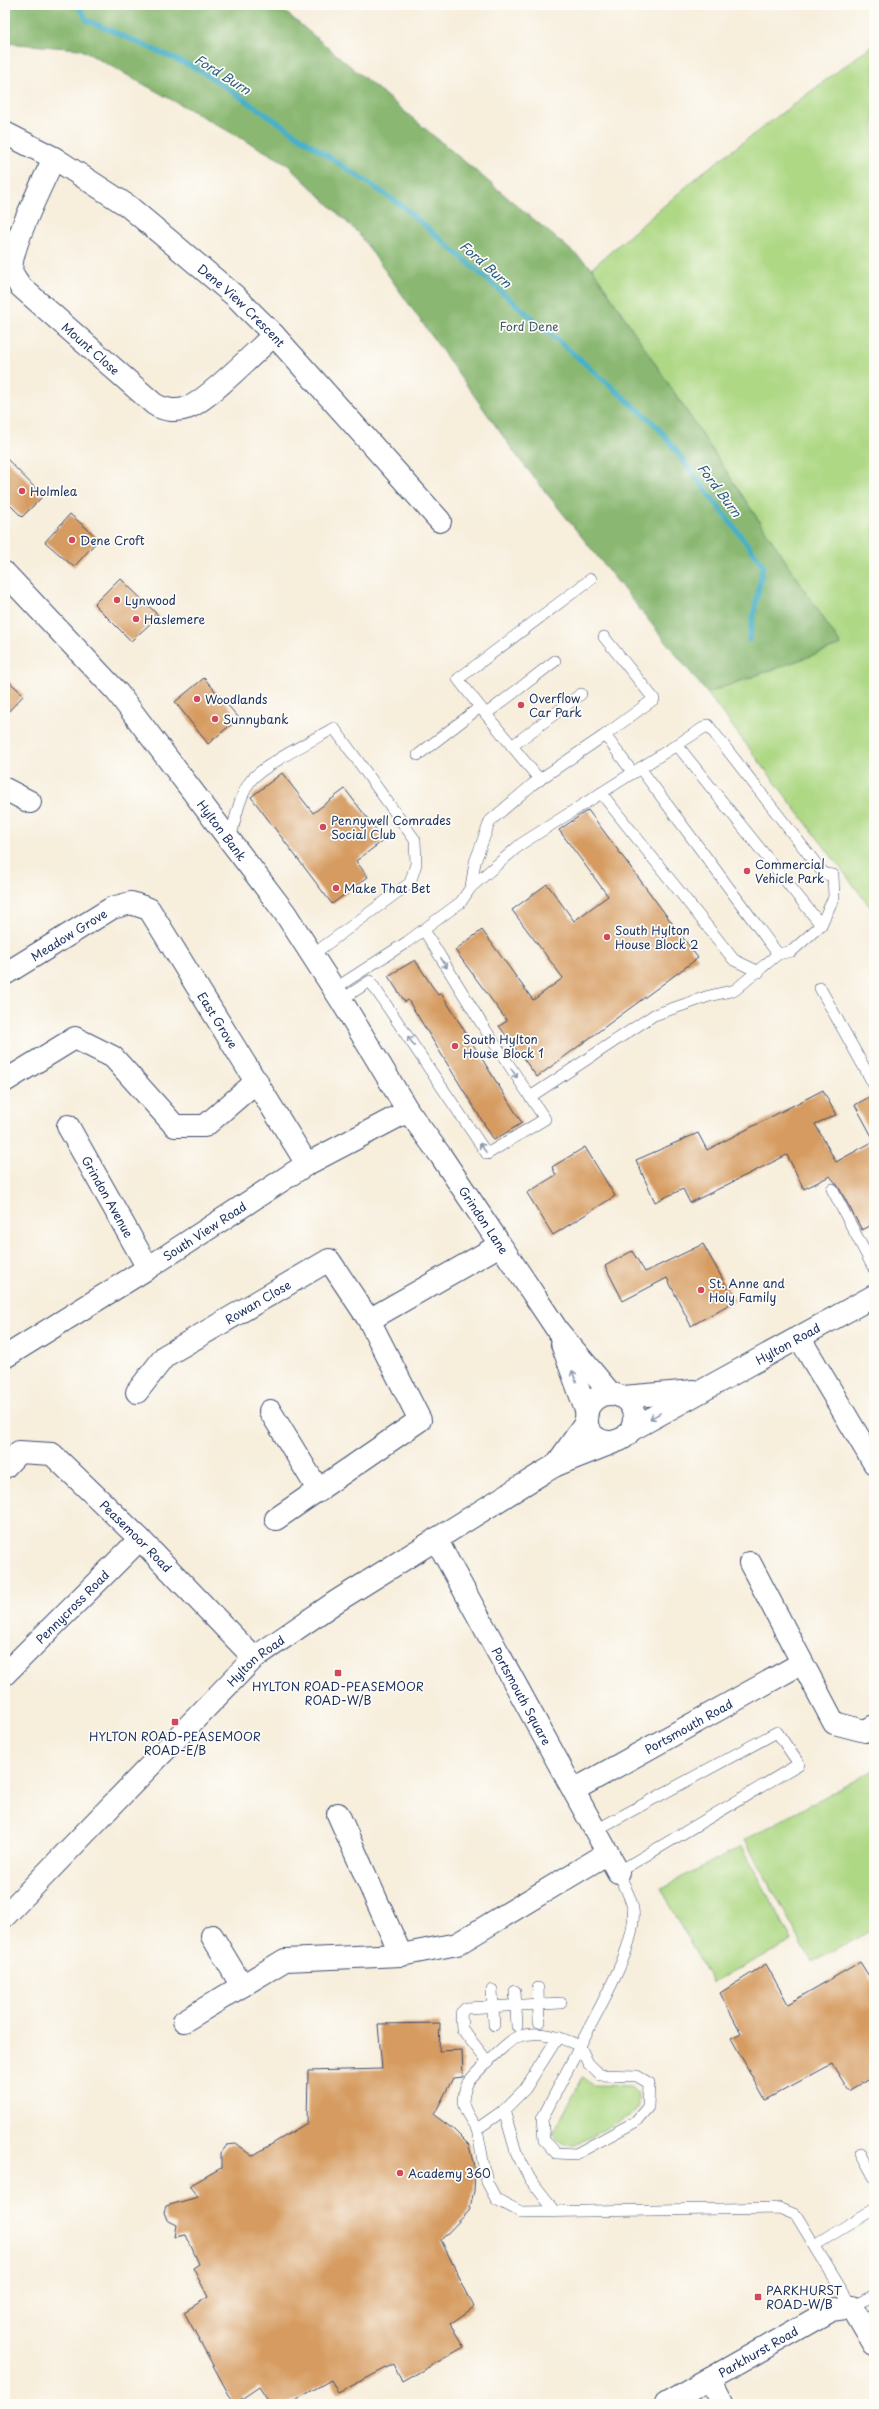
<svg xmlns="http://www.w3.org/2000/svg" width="879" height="2409" font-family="'Playpen Sans',sans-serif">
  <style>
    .green { fill: #aed884; stroke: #648471 }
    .forest { fill: #8ab872; stroke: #527468 }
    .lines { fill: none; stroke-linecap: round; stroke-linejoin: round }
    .stream { stroke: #49b1c7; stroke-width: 5.5 }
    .building { fill: #d69b60 }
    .service-casing { stroke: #3c4c71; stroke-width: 12 }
    .minor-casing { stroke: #3c4c71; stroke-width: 24 }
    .tertiary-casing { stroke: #3c4c71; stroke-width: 24 }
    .service { stroke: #fff; stroke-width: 11 }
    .minor { stroke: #fff; stroke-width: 22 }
    .tertiary { stroke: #fff; stroke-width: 22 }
    .oneway { stroke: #8d97ae }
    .poi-dot { fill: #d1495b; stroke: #fdfcf7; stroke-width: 1.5 }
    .labels { text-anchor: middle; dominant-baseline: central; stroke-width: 3.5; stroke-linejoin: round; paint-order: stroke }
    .street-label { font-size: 12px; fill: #1b2f5e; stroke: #fdfcf7 }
    .park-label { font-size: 12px; fill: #405968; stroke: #fdfcf7 }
    .poi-label { font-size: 12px; fill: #1b2f5e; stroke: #fdfcf7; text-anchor: start }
    .water-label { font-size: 13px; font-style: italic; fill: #2b5c83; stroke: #fdfcf7 }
  </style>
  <rect width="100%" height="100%" fill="#fdfcf7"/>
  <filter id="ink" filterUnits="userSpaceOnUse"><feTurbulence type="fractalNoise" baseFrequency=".025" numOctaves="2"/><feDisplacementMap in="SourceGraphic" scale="8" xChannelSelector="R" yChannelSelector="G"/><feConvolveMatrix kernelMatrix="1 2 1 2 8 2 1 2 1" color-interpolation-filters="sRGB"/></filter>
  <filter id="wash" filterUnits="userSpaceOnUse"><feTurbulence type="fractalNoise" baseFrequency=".012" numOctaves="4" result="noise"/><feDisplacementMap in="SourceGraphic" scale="16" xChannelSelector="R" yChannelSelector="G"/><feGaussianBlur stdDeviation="0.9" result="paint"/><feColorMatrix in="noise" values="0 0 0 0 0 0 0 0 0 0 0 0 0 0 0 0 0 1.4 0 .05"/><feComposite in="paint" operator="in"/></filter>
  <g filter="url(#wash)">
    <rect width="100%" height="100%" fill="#f7eedc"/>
    <g class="green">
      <polygon points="874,44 874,912 707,693 841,645 592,268 702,173"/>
      <polygon points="874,1770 874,1929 812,1962 745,1840"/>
      <polygon points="742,1846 792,1941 712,1983 661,1888"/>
      <path d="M583,2077L593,2085L631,2086L638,2094V2108L629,2116L575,2145C563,2145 558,2142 554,2131Z"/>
    </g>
    <polygon class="forest" points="5,5 277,5 592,268 841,645 707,693 520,460 359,234 286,163 80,49 5,43"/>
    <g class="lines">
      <polyline class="stream" points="78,5 87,20 200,70 401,205 657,426 763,565 749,640"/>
    </g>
    <g id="blocks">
      <g class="building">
        <polygon points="5,457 43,496 22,517 5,500"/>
        <polygon points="70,514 99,539 74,567 45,542"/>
        <polygon points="120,578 159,616 131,641 94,604"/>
        <polygon points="5,678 24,695 5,715"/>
        <polygon points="204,678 239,718 208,744 175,702"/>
        <polygon points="282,773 313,813 345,789 384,840 356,861 368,877 332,904 251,797"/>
        <polygon points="588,810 698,958 537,1077 499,1026 507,1021 455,950 482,930 533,1000 563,978 512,910 547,884 574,921 608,896 559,830"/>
        <polygon points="415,960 438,995 441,993 522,1123 494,1140 408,1000 405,1002 388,976"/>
        <polygon points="823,1090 836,1115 815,1124 836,1162 874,1141 874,1224 862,1230 838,1186 830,1176 804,1189 787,1155 690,1203 683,1189 655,1202 636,1160 698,1133 707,1150"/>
        <polygon points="869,1097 874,1108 874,1140 855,1105"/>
        <polygon points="585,1147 615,1196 553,1235 527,1193 556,1175 552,1167"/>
        <polygon points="703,1244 735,1301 691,1326 667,1278 623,1301 605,1266 632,1251 645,1272"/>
        <polygon points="860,1962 874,1984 874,2076 849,2091 832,2064 765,2100 731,2038 741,2033 720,1993 766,1964 788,2004"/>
        <polygon points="440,2023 439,2051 462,2050 463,2077 453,2078 434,2115 453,2129 469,2145 475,2171 474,2191 469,2211 441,2240 474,2307 450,2324 464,2347 402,2382 394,2364 338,2393 331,2380 288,2404 270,2404 259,2387 234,2404 184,2312 208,2297 193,2268 199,2264 186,2235 175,2237 177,2225 167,2220 164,2212 166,2206 198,2197 189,2186 221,2168 221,2153 227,2145 236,2144 252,2156 307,2123 308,2071 382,2069 378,2024"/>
      </g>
    </g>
  </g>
  <g filter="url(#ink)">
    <use href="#blocks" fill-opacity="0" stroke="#3c4c71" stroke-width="1"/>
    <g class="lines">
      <defs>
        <g id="service">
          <polyline points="604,637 654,699 605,735"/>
          <polyline points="480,707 458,679 591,579"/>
          <polyline points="486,714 555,661"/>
          <polyline points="512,746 581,694"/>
          <polyline points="418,755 480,707 540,780"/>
          <polyline points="640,768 778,954 792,951 821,925"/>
          <polyline points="601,793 734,960 759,972"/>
          <path d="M230,840C235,821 239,795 252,779C267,763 313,740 334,728L415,840L416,864L410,883L312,955"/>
          <polyline points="471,887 521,844 708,725 824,874 833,875 834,897 821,925 677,745"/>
          <polyline points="820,988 874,1085"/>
          <polyline points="334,989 407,942 461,902 471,887 475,862 490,821 533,784 605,735 633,773"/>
          <polyline points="341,1000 370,981 487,1154 545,1119 483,1026 424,930"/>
          <polyline points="530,1097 654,1015 709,996 735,990 778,954"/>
          <polyline points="832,1189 874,1269"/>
          <polyline points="538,1988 539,2022"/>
          <polyline points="492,1990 494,2025"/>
          <polyline points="515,1991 517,2026"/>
          <polyline points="558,2037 525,2089 504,2110 477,2129 487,2182 496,2199 521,2212 779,2208 796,2215 852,2307 874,2295"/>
          <polygon points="580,2046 588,2063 600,2075 637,2076 649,2083 648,2107 635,2122 576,2154 556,2153 544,2140 542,2119"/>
          <polyline points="488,2062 462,2029 461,2013 466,2008 561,2003"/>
          <polyline points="504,2110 516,2152 530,2179 555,2211"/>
          <path d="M477,2129C472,2121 464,2112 463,2102C463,2098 465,2088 467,2084C472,2076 509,2040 517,2037C538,2029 560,2037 580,2046C596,2012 638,1946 633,1909C631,1897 623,1883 618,1872L799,1764L777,1732L596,1830"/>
          <polyline points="861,2153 874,2177"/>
          <polyline points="815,2245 874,2209"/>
        </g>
        <g id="minor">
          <path id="s1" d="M5,133L54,158L128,206L235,296L274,335L440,521"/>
          <path id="s2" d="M54,158C44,180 7,252 12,273C14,277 18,282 20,286L154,404C163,410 176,412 187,408C206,402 256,351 274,335"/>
          <polyline points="5,789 30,802"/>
          <path id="s3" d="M5,974L112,908L131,903L149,909L307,1164"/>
          <polyline points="5,1081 75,1038 113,1057 175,1126 205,1126 257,1081"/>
          <path id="s4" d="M68,1126L148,1268"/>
          <polyline points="369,1320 500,1245"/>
          <path id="s5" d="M5,1357L148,1268L307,1164L408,1111"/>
          <path id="s6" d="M137,1392L165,1356L329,1260L369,1320L420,1420L276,1519"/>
          <polyline points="270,1411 319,1491"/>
          <path id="s7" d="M5,1467L19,1452L52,1454L140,1539L254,1658"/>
          <path id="s8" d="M436,1539L618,1872"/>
          <polyline points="750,1563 834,1723 865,1731 874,1726"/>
          <path id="s9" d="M5,1674L140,1539"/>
          <path id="s10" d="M574,1790L802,1663"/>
          <polyline points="338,1814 401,1955"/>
          <polyline points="212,1936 242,1986"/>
          <polyline points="184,2021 285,1960 401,1955 457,1944 608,1853"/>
          <polyline points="710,2379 723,2404"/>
          <path id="s11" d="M666,2404L831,2310L852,2307L874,2345"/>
        </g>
        <g id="tertiary">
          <path id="s12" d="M5,573L117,692L285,913L341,1000L408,1111L441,1156L558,1331L611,1394"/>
          <polyline points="799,1337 874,1463"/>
          <polyline points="562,1344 587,1413"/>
          <circle cx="610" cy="1418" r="24"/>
          <polyline points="623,1397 694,1391"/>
          <path id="s13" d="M631,1430L874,1296"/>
          <polyline points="556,1465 587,1421"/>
          <path id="s14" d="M5,1916L254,1658L337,1601L544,1472L556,1465L619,1440"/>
        </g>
      </defs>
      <use href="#service" class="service-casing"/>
      <use href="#minor" class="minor-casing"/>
      <use href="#tertiary" class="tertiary-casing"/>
      <use href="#service" class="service"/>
      <use href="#minor" class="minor"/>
      <use href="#tertiary" class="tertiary"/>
    </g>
    <defs><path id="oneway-shaft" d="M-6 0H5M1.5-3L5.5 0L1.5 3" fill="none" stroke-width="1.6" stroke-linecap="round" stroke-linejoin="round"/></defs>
    <g class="oneway">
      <use href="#oneway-shaft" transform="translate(444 963) rotate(58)"/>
      <use href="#oneway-shaft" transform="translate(411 1041) rotate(-124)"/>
      <use href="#oneway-shaft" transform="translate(514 1073) rotate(56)"/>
      <use href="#oneway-shaft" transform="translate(483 1148) rotate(-126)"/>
      <use href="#oneway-shaft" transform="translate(574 1376) rotate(-110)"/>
      <use href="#oneway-shaft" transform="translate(655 1416) rotate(151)"/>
    </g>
  </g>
  <g class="poi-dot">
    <circle cx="22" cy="491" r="4"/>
    <circle cx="72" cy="540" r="4"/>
    <circle cx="117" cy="600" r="4"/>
    <circle cx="136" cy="619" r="4"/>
    <circle cx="197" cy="699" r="4"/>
    <circle cx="521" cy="705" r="4"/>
    <circle cx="215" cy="719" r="4"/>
    <circle cx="323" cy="827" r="4"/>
    <circle cx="747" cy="871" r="4"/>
    <circle cx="336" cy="888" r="4"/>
    <circle cx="607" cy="937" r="4"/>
    <circle cx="455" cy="1046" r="4"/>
    <circle cx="701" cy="1290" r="4"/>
    <rect x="334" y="1669" width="8" height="8" rx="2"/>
    <rect x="171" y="1718" width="8" height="8" rx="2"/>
    <circle cx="400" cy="2173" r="4"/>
    <rect x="754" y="2293" width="8" height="8" rx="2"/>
  </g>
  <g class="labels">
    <g class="street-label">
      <text stroke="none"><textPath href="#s1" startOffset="294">Dene View Crescent</textPath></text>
      <text stroke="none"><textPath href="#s2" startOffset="233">Mount Close</textPath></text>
      <text stroke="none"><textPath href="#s12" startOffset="337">Hylton Bank</textPath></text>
      <text stroke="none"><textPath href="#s3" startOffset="75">Meadow Grove</textPath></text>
      <text stroke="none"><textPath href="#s3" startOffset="295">East Grove</textPath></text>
      <text stroke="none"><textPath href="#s4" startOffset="81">Grindon Avenue</textPath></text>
      <text stroke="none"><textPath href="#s12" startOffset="807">Grindon Lane</textPath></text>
      <text stroke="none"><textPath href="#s5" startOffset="236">South View Road</textPath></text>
      <text stroke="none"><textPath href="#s6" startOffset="153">Rowan Close</textPath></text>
      <text stroke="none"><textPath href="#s13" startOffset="179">Hylton Road</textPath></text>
      <text stroke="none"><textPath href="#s7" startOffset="171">Peasemoor Road</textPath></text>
      <text stroke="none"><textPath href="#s9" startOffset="95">Pennycross Road</textPath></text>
      <text stroke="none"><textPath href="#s14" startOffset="358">Hylton Road</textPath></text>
      <text stroke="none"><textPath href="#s8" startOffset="179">Portsmouth Square</textPath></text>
      <text stroke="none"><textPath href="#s10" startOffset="131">Portsmouth Road</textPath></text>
      <text stroke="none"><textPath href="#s11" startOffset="106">Parkhurst Road</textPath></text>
    </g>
    <g class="park-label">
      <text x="529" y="326">Ford Dene</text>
    </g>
    <g class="poi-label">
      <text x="30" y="491">Holmlea</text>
      <text x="80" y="540">Dene Croft</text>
      <text x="125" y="600">Lynwood</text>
      <text x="144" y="619">Haslemere</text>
      <text x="529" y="698">Overflow<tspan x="529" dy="14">Car Park</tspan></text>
      <text x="205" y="699">Woodlands</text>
      <text x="223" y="719">Sunnybank</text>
      <text x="331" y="820">Pennywell Comrades<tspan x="331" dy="14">Social Club</tspan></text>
      <text x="755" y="864">Commercial<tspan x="755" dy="14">Vehicle Park</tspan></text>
      <text x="344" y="888">Make That Bet</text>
      <text x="615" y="930">South Hylton<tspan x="615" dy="14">House Block 2</tspan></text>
      <text x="463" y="1039">South Hylton<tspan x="463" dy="14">House Block 1</tspan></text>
      <text x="709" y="1283">St. Anne and<tspan x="709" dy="14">Holy Family</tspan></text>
      <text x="338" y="1686" text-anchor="middle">HYLTON ROAD-PEASEMOOR<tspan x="338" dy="14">ROAD-W/B</tspan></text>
      <text x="175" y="1736" text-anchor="middle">HYLTON ROAD-PEASEMOOR<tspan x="175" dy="14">ROAD-E/B</tspan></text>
      <text x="408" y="2173">Academy 360</text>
      <text x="766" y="2290">PARKHURST<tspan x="766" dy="14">ROAD-W/B</tspan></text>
    </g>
    <g class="water-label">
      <text transform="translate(223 74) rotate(32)">Ford Burn</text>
      <text transform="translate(486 264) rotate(41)">Ford Burn</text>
      <text transform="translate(720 490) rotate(53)">Ford Burn</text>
    </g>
  </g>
  <rect width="879" height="2409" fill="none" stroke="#fdfcf7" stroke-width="20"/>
</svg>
